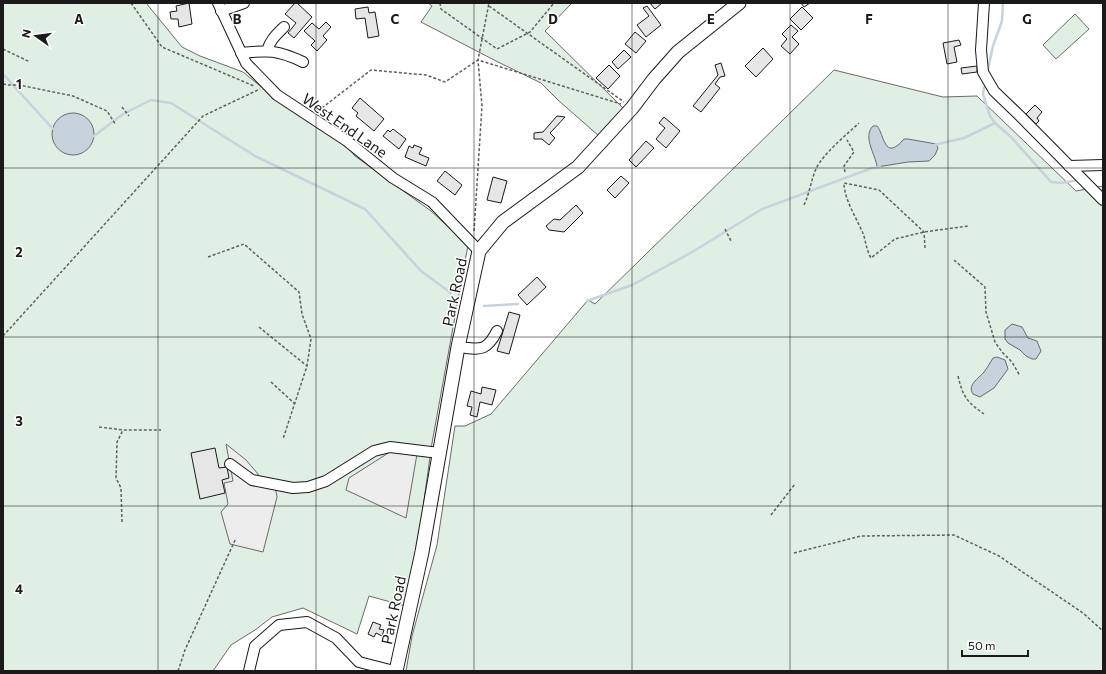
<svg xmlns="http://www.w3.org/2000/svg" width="1106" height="674" font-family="Commissioner,sans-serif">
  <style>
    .green { fill: #e0efe3; stroke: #6a6a6a }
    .parking { fill: #ededed; stroke: #6a6a6a }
    .water { fill: #c6d2dc; stroke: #6a6a6a }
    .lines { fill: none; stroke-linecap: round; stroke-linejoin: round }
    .stream { stroke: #c6d2dc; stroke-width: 2.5 }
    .building { fill: #e6e6e6; stroke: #1a1a1a }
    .minor-casing { stroke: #1a1a1a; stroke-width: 12 }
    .major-casing { stroke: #1a1a1a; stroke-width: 15 }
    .path { stroke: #5f5f5f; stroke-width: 1.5; stroke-dasharray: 3 2; stroke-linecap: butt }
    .minor { stroke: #fff; stroke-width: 10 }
    .major { stroke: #fff; stroke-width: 13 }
    .grid { fill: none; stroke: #1a1a1a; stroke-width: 1; stroke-opacity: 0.55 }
    .labels { text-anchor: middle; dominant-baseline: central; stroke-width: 3; stroke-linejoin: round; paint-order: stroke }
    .street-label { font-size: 15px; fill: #1a1a1a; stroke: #fff }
    .grid-label { font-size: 13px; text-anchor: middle; font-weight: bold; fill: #1a1a1a; stroke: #fff; stroke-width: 3; stroke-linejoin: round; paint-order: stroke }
  </style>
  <rect width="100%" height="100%" fill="#fff"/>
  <g class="green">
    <polygon points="3,3 146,3 182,47 200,56 243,72 259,85 288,107 344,143 355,156 431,211 468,245 432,443 420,529 405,606 369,596 357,634 303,608 272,617 255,630 231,645 213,671 3,671"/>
    <polygon points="428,3 572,3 545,31 623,108 599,136 559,101 541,83 496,61 421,22 432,6"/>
    <polygon points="1075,14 1089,29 1056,59 1043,45"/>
    <polygon points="834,70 943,97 977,96 1076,191 1103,186 1103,671 406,671 412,636 437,545 455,426 465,426 491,414 588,300 595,304"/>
  </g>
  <g class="parking">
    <polygon points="226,444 246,460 258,474 259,483 275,486 277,497 263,552 230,544 221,512 228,504 224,483 233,481"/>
    <polygon points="393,450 417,454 406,518 346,490 349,478"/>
  </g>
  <g class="water">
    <circle cx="73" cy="134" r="21"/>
    <path d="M873,126H877C884,133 884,163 904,139H908L936,144L938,148L935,155L929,161L908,162L877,167C876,155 862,137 873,126Z"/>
    <polygon points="1012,324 1022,327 1028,338 1037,341 1041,351 1036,359 1032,359 1026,356 1020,350 1008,343 1005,339 1005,330"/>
    <path d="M997,357L1005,360L1008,369L994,388L980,397L973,394C967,385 978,379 984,372C987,368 990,363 993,358Z"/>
  </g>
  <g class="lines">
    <g class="stream">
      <polyline points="988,69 993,46 1002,21 1003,3"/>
      <polyline points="3,74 53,129 56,129"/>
      <polyline points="984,87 983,94 990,116 995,123 1011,137 1051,182 1062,183 1078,180"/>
      <polyline points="90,136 94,136 123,114 151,100 171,103 255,156 365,209 421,271 451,293"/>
      <polyline points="934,145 964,138 995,123"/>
      <polyline points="587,301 632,285 694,251 762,209 872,168 880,167"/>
      <polyline points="484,306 518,304"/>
    </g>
  </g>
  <g class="building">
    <polygon points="189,3 192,24 179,27 178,19 171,19 170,12 177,11 176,6"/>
    <polygon points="295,3 297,3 312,17 294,38 288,33 296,23 285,14"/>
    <polygon points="650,3 662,3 655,9"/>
    <polygon points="801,3 810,3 804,7"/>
    <polygon points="647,6 661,25 646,37 637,25 649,16 643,8"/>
    <polygon points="368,7 369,13 375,12 379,36 368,38 365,18 356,19 355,9"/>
    <polygon points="802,7 813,18 801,30 790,19"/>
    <polygon points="326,22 331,27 323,36 327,40 317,51 311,45 315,41 304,31 312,23 319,29"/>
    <polygon points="791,25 798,31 792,37 799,44 790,54 781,46 787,39 782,34"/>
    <polygon points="635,32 646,41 636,53 625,44"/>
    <polygon points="959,40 961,45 954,47 957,62 947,64 943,43"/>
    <polygon points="763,48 773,59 756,77 745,66"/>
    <polygon points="624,50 631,57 618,69 612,62"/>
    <polygon points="721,63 725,76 720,77 715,84 720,88 701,112 693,106 718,75 715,65"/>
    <polygon points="609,65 620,76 608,89 596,78"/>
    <polygon points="977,66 977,72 962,74 961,68"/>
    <polygon points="360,98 384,119 374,131 356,116 358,113 352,108"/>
    <polygon points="1035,105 1042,112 1037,118 1039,121 1036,124 1026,114"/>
    <polygon points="557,116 565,117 550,133 555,138 549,145 542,139 534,139 534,133 543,132"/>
    <polygon points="664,117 680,131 666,148 656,139 665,128 659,123"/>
    <polygon points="393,129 406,139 399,149 383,136 388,130 390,132"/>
    <polygon points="646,141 654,148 636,167 629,160"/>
    <polygon points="414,145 422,148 419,154 429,158 426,166 405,157 409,146 413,148"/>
    <polygon points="445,171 462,185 455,195 437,181"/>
    <polygon points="621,176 629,183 615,198 607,190"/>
    <polygon points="493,177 507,181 501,203 487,200"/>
    <polygon points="576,205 583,213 564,232 549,230 546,226 554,219 560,220"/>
    <polygon points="537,277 546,287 527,305 518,295"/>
    <polygon points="509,312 520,315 509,354 497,351"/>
    <polygon points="482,387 496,390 492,405 480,402 477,417 470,415 472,407 467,406 471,391 481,394"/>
    <polygon points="215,448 219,468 227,467 229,478 222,480 225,493 200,499 191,453"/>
    <polygon points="373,622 381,625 379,629 384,630 382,636 376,633 374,637 368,634"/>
  </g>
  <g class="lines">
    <defs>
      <g id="minor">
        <polyline points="218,3 246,63 277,95 347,141 393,178 432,202 479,251"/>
        <polyline points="984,3 981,50 983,72 994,91 1020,116 1103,200"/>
        <polyline points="221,11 244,3"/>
        <path d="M267,51C270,40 276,35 284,27"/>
        <path d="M241,53C268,50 278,50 303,62"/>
        <polyline points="1069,166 1103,165"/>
        <path d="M458,347C479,349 486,353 497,331"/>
        <polyline points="230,464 252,480 293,488 308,487 326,481 374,451 390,447 439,453"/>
        <polyline points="249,671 255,646 279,625 307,622 336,638 359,662 394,671"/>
      </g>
      <polyline id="major" points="396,671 422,552 458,347 479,251 503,222 578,167 632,108 654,79 678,52 739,3"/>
    </defs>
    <use href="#minor" class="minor-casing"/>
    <use href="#major" class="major-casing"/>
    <g class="path">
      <polyline points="131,3 162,47 254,86"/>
      <polyline points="440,3 441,9 497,49 530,32 554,3"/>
      <polyline points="489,6 624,102"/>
      <polyline points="3,49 30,62"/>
      <polyline points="3,84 8,85 19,85 73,96 107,111 116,125"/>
      <polyline points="122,107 129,116"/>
      <polyline points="318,111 371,70 426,75 445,82 478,60 621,104"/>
      <polyline points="845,172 844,166 854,152 847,140"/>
      <path d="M804,205C810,192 811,180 816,169C822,155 847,134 859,123"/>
      <polyline points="725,229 731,241"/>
      <polyline points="474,231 482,106 478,60 489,3"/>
      <path d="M925,248L924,232L879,190L844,183C844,200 858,220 864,236C866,244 867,251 871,258L895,239L924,232L968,226"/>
      <polyline points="208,257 244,244 299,292 302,314 311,339 307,366 283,439"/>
      <polyline points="954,260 985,287 986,312 995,342 1002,352 1012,362 1020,376"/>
      <polyline points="259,327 307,366"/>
      <polyline points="3,336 203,116 260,89"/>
      <path d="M958,376C963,397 967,402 984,414"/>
      <polyline points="271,382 295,404"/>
      <polyline points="99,427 123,430 161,430"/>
      <polyline points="771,515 795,484"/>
      <polyline points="122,522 121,488 116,478 117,442 123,430"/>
      <polyline points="794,553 861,536 954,535 999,556 1083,613 1103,631"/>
      <polyline points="178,671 185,650 236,538"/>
    </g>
    <use href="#minor" class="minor"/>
    <use href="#major" class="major"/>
  </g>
  <path class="grid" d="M158,3V671M316,3V671M474,3V671M632,3V671M790,3V671M948,3V671M3,168H1103M3,337H1103M3,506H1103"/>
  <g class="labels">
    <g class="street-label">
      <text transform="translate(345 125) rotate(35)">West End Lane</text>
      <text transform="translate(454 292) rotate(-78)">Park Road</text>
      <text transform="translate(393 610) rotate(-78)">Park Road</text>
    </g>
  </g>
  <g class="grid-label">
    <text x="79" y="24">A</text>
    <text x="237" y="24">B</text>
    <text x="395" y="24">C</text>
    <text x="553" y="24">D</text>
    <text x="711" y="24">E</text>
    <text x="869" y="24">F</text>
    <text x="1027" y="24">G</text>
    <text x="19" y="89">1</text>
    <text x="19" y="257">2</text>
    <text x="19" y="426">3</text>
    <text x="19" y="594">4</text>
  </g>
  <rect width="1106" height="674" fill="none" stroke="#1a1a1a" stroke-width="8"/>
  <g transform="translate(36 36) rotate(284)" stroke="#ffffff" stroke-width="3" paint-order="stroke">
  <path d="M0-3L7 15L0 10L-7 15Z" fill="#1a1a1a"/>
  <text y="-6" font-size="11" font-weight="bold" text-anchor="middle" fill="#1a1a1a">N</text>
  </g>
  <path d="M962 650v6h66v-6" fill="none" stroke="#1a1a1a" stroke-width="2"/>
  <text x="968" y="650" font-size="12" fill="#1a1a1a" stroke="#ffffff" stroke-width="3" paint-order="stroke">50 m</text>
</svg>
